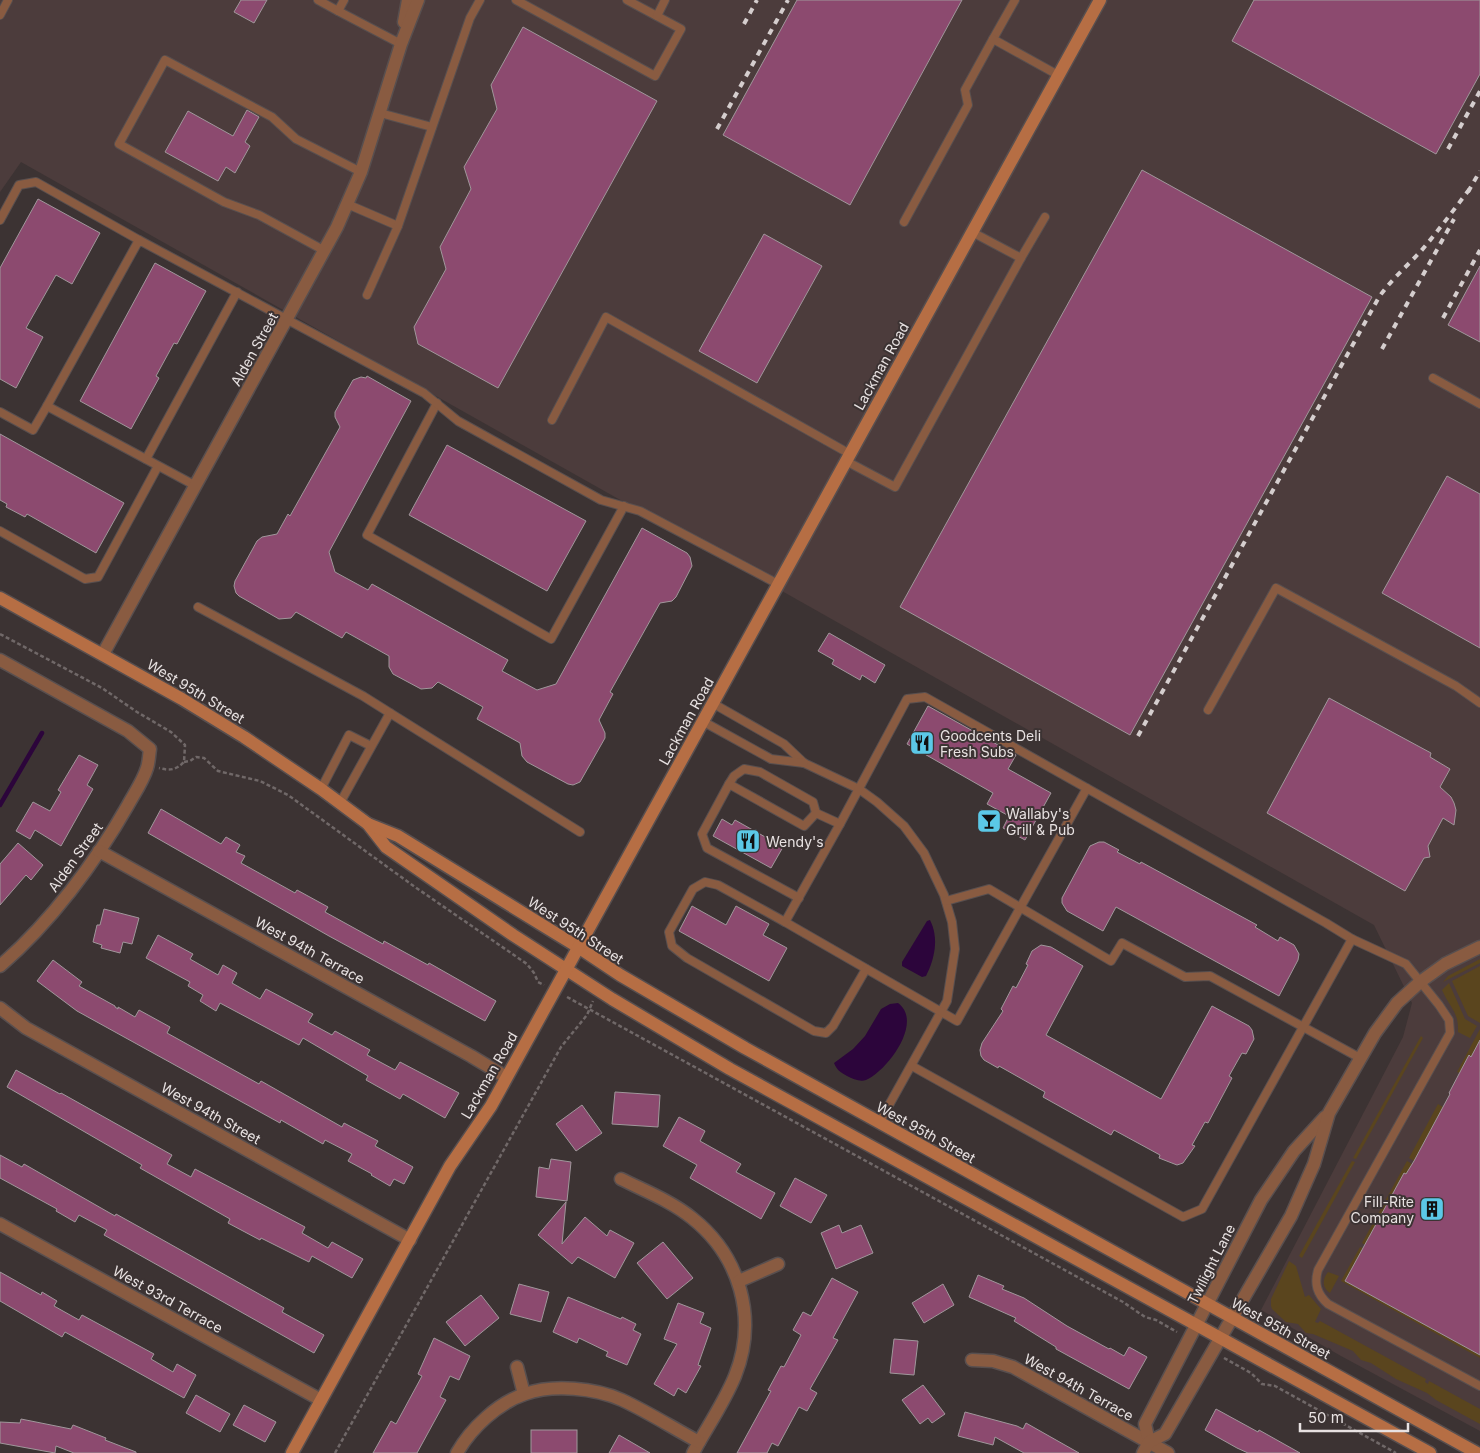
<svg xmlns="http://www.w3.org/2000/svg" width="1480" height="1453" font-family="Inter,sans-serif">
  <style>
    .built { fill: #4c3c3c }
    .green { fill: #5a451e }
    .water { fill: #2c053b }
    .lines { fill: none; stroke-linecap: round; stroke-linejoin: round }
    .stream { stroke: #2c053b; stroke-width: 4.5 }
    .building { fill: #8c4a6f; stroke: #a0979b }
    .service-casing { stroke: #584f4f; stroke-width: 10 }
    .minor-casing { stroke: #584f4f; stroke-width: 15 }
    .tertiary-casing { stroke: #584f4f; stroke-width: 15 }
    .secondary-casing { stroke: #584f4f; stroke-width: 15 }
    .path { stroke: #706868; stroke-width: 2.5; stroke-dasharray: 4 2.5; stroke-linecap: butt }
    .service { stroke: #895b41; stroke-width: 8 }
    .minor { stroke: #895b41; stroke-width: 12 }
    .tertiary { stroke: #895b41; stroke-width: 12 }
    .secondary { stroke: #b66e44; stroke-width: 12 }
    .rail { stroke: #d5cece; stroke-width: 4; stroke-dasharray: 6 6; stroke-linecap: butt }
    .labels { text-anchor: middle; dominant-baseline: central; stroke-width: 4; stroke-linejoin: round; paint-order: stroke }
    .street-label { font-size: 14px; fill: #e8e2e2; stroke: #3c3333 }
    .poi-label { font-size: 14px; fill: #e8e2e2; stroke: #3c3333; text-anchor: start }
  </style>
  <rect width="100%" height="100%" fill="#3c3333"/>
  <polygon class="built" points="0,0 1480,0 1480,1431 1341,1356 1261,1310 1403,1037 1412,1003 1374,925 21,162 0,192"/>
  <g class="green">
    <polygon points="1480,959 1480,963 1443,982 1448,976"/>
    <polygon points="1480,966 1480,1023 1468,1016 1452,981"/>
    <path d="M1449,983L1465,1019L1477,1026L1470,1038L1458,1032C1459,1012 1450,1008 1443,992L1442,990Z"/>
    <polygon points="1480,1029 1480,1041 1471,1057 1469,1056 1460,1073 1457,1072"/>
    <polygon points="1421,1036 1423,1038 1356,1159 1353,1158"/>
    <polygon points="1438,1104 1443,1107 1414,1161 1409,1158"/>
    <polygon points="1352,1161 1355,1162 1302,1258 1299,1256 1300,1254"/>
    <polygon points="1407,1161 1412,1164 1365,1245 1362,1243"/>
    <polygon points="1360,1247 1363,1248 1345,1281 1480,1355 1480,1358 1341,1281"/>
    <polygon points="1289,1261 1296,1266 1305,1297 1309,1295 1321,1309 1315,1322 1318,1323 1320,1321 1426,1379 1425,1382 1428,1384 1429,1381 1480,1409 1480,1424 1436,1400 1427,1393 1396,1379 1371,1363 1361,1360 1353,1351 1313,1334 1306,1333 1298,1324 1286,1322 1272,1309 1271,1306 1271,1299"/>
    <path d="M1328,1272L1339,1276L1330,1293C1322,1288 1322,1279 1328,1272Z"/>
  </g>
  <g class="water">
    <path d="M930,920C939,938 935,958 926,976L922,977L902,966V962L927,921Z"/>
    <path d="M898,1003C924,1022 887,1071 866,1080C860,1082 853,1079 847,1076C840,1072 837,1070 834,1063L853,1049L865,1036L881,1009L890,1004Z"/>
  </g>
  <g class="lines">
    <polyline class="stream" points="0,805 42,733"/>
  </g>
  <g class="building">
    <polygon points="241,0 267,0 254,23 234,12"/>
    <polygon points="797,0 962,0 850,205 723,135"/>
    <polygon points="1254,0 1480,0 1480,74 1436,154 1232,41"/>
    <polygon points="523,27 657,101 498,388 418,344 414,327 446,269 440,247 471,189 464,167 497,109 491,85"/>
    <polygon points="247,110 259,117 245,142 250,146 235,173 226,167 218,181 165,152 188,111 233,136"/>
    <polygon points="1142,170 1372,297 1130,735 900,607"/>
    <polygon points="38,199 100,233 72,284 56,275 26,328 43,337 16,388 0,379 0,268"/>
    <polygon points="764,234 822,266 757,383 699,351"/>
    <polygon points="155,263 206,291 177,344 174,343 156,376 159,378 131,429 80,401"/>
    <polygon points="1480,266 1480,342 1448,325"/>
    <polygon points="367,376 411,401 329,552 335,572 368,590 372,584 508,660 502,671 537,690 556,684 642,528 687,553 690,557 692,566 676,597 672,601 660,603 610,692 613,694 599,720 605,733 605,738 580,782 573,785 568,784 527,762 522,756 520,743 477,719 483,707 438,682 432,688 421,689 393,674 389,667 389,656 346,632 342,638 296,612 291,618 279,619 239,596 236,593 234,586 235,581 257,541 262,537 277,534 288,514 290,516 340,427 335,417 335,412 353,380 361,377 366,378"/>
    <polygon points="0,434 124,503 96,553 27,514 25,517 6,507 7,504 0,500"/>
    <polygon points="447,445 586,521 547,591 409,515"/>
    <polygon points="1447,476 1480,494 1480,648 1382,593"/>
    <polygon points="829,633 885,665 875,683 862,675 860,680 832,664 834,660 818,651"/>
    <polygon points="1329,698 1431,753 1430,757 1450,769 1440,787 1451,797 1454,803 1456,810 1454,825 1443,818 1428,846 1430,857 1424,858 1405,891 1267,813"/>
    <polygon points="928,706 1016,755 1008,769 1051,793 1025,840 1003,828 1009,816 987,804 993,793 907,744"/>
    <polygon points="79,755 98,765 87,785 93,789 61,846 35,830 30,839 16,831 33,802 50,811 61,792 58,790"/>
    <polygon points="161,809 221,844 226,837 240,845 236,852 245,856 241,863 295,893 297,890 328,907 325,912 383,944 384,941 428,965 429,963 496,1001 485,1021 329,936 148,833"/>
    <polygon points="722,819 732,825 735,820 783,847 771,868 713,836"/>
    <polygon points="1099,842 1104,842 1119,850 1117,852 1140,864 1141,862 1257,925 1255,927 1278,941 1280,937 1294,945 1299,954 1298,960 1279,996 1116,907 1103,931 1067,911 1062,903 1062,898 1090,846"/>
    <polygon points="18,843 43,865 31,880 26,875 0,905 0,864"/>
    <polygon points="692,906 726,925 736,906 769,924 763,935 787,948 769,981 679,931"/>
    <polygon points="104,909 139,918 132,944 123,942 120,953 101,948 102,945 93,942 97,925 100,925"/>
    <polygon points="158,935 193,954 190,959 218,975 223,965 237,973 232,983 260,999 266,989 313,1014 308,1022 332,1035 335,1031 370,1050 367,1055 395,1070 400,1062 459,1093 445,1118 403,1094 400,1099 366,1080 368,1076 303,1038 299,1045 220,1003 216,1011 200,1001 203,995 188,986 190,982 146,958"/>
    <polygon points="1041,945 1051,947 1083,966 1046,1035 1161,1099 1212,1006 1249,1026 1252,1030 1254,1039 1246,1054 1242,1053 1229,1076 1232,1078 1208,1123 1205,1122 1192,1145 1195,1146 1183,1163 1177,1165 1159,1158 1160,1155 1114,1130 1111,1135 1043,1097 1045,1092 999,1066 998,1068 984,1060 981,1056 980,1050 982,1043 1003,1011 1001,1009 1013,986 1016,988 1028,965 1026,964 1032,951"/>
    <polygon points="53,960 82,982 79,986 115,1006 115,1007 118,1009 118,1007 135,1017 139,1010 170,1027 167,1033 259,1084 261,1081 342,1127 344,1123 378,1141 375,1146 413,1167 404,1184 394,1179 390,1186 371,1175 372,1174 348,1161 352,1154 325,1140 323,1144 281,1120 280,1123 77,1011 37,981"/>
    <polygon points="1480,1040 1480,1355 1345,1281 1404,1173 1406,1174 1414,1161 1450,1094 1449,1093 1469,1055 1471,1057"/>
    <polygon points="16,1070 60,1094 61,1093 172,1155 167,1164 191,1177 195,1169 305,1227 302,1233 328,1248 332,1242 363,1259 352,1278 312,1256 309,1262 261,1238 260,1240 228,1223 230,1219 140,1168 142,1165 7,1087"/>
    <polygon points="615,1092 660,1095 658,1127 612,1124"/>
    <polygon points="582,1105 602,1133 576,1151 556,1124"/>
    <polygon points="679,1117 705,1131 700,1141 741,1164 736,1172 775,1193 761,1219 690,1178 697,1165 663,1146"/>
    <polygon points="0,1155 22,1167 24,1164 115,1216 116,1214 161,1239 284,1308 282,1312 324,1335 314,1353 104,1235 107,1230 79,1215 75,1222 56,1211 57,1209 0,1178"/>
    <polygon points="551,1159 571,1162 567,1201 536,1197 539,1167 549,1169"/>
    <polygon points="795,1178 827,1195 811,1223 780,1206"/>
    <polygon points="566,1202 562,1244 585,1217 607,1236 610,1230 634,1243 615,1278 578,1257 572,1264 538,1235"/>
    <polygon points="839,1225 842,1233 861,1225 873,1253 836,1269 821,1233"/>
    <polygon points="663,1242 693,1278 667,1299 637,1263"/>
    <polygon points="0,1272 41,1295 42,1292 57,1301 54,1306 79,1320 82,1315 154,1354 151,1359 173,1372 177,1364 196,1375 184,1398 65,1332 62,1337 0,1301"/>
    <polygon points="978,1275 1004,1286 1002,1289 1024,1298 1067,1326 1109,1349 1110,1348 1124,1356 1129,1347 1147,1357 1129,1389 1056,1349 1056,1347 1014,1321 1016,1318 969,1297"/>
    <polygon points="832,1278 858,1292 833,1338 838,1340 810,1389 817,1393 807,1411 799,1407 778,1446 772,1443 767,1453 737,1453 771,1391 768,1390 781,1366 784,1367 801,1335 793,1330 803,1312 811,1316"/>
    <polygon points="519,1284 549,1292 541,1322 510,1314"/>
    <polygon points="943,1284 954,1305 924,1323 912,1303"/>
    <polygon points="481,1295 499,1318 465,1346 446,1322"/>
    <polygon points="568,1297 621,1319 622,1317 636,1324 633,1330 641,1334 627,1365 606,1356 608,1352 579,1338 577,1343 553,1332"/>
    <polygon points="678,1303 704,1313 700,1323 711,1328 698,1365 701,1366 686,1393 678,1388 674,1396 654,1384 677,1344 664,1339"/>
    <polygon points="434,1338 470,1356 459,1380 450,1376 440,1397 446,1400 417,1453 373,1453 391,1421 396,1424 422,1376 418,1374"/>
    <polygon points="894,1339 918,1341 914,1375 890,1373"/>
    <polygon points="923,1385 945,1414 932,1423 928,1418 920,1424 902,1400"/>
    <polygon points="196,1395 230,1414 220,1432 186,1413"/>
    <polygon points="244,1405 276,1422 265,1442 233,1425"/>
    <polygon points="1216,1409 1258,1432 1259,1430 1300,1453 1248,1453 1237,1448 1205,1430"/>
    <polygon points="965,1412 1017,1426 1023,1429 1026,1423 1079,1453 1024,1453 995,1437 993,1445 958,1436"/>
    <polygon points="21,1419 71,1429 73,1425 106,1438 105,1440 136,1452 136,1453 74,1453 56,1446 55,1453 0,1443 0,1422 20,1423"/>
    <rect x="531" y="1430" width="46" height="23"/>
    <polygon points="619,1435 650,1453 609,1453"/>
  </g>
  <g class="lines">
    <defs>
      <g id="service">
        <polyline points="318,0 338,11"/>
        <polyline points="344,0 338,11 401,44"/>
        <polyline points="516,0 655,76 681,29 627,0"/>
        <polyline points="0,15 8,0"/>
        <polyline points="657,16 665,0"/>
        <polyline points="993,39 1015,0"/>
        <polyline points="380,113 432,127"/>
        <polyline points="347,204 398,226"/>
        <polyline points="0,220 19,185 36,182 139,240"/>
        <polyline points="904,222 968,105 965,90 993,39 1058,75"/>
        <polyline points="325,251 259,215 224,202 119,144 165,60 272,117 296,139 361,172"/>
        <polyline points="1021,258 1045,217"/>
        <polyline points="367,295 398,226 470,18 480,0"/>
        <polyline points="1433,378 1480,404"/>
        <polyline points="437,403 367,535 551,639 624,506"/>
        <polyline points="0,412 33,430 47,406"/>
        <polyline points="552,420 606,317 850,454"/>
        <polyline points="146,459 237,292"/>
        <polyline points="846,461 895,487 1021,258 972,232"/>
        <polyline points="196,486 47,406 139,240 424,393 458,421 601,500 640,511 778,584"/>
        <polyline points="0,531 85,579 98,577 158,466"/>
        <polyline points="198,607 363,696 390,713 340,803"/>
        <polyline points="714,704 784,744 804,763 859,789 877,802 904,826 924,853 944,895 952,922 955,949 947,1001 879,1123"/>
        <polyline points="1208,710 1276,588 1456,686 1480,703"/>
        <polyline points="390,713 580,832"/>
        <polyline points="704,722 771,759 804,763"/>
        <polyline points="729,784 734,776 744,769 760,772 813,802 816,813"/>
        <polyline points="1087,788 957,1021 785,922 840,824 907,699 925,697 1326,923 1352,939"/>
        <polyline points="321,789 349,735 371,746"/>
        <polyline points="799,898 707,848 702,834 729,784 804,826 816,813 840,824"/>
        <polyline points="946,901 989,889 1111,961 1122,943 1185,977 1210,976 1360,1058"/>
        <polyline points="785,922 718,885 705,882 693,889 669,932 672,946 687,958 814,1031 826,1033 833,1026 866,969"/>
        <path d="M912,1066L1183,1217L1202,1209L1352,939L1406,964L1439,1005L1449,1020L1450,1033L1318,1270C1314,1284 1317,1294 1328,1304L1480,1386"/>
      </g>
      <g id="minor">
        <path d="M0,660L128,731L150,749C149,755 149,762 147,768C143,781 134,794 128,805C95,863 50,923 0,966"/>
        <polyline points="99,851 471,1056 506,1077"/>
        <polyline points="0,1008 26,1028 410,1240"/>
        <path d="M621,1179C645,1191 671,1201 692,1218C740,1256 758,1318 735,1376C724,1403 707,1427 693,1453"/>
        <polyline points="0,1224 321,1400"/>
        <polyline points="739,1281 778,1264"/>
        <polyline points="972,1360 993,1361 1013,1367 1168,1453"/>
        <polyline points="517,1367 524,1394"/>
        <polyline points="1149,1442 1145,1424 1261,1200 1294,1151 1325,1117"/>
        <path d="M457,1453C471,1428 498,1403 525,1394C553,1384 595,1388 622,1400C648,1412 673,1428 699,1442"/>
        <polyline points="1143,1453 1149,1442 1165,1434 1291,1216 1314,1164 1329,1113 1375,1033 1397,1003 1420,982 1445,964 1480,947"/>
      </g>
      <g id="tertiary">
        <polyline points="404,22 408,0"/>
        <polyline points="103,654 337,227 361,172 401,44 418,0"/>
      </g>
      <g id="secondary">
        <polyline points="0,598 182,699 244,737 321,789 368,824 386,847 513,935 612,999 730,1069 1430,1453"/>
        <polyline points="368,824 398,836 578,947 620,975 745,1048 1477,1453"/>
        <polyline points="292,1453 450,1166 491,1106 1100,0"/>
      </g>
    </defs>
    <use href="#service" class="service-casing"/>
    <use href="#minor" class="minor-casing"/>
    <use href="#tertiary" class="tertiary-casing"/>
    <use href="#secondary" class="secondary-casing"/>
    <g class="path">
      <path d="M0,634L102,688L137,712L171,732L185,745L184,762C176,770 170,771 159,768"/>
      <polyline points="184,762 190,761 196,757 204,758 218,771 260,781 288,795 415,887 527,964 534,973 538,982 544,985"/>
      <polyline points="567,997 1123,1302 1145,1317 1156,1320 1177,1332"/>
      <polyline points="1224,1358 1251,1373 1262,1384 1275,1386 1396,1453"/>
      <polyline points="335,1453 561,1047 587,1015 593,1001"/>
    </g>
    <use href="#service" class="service"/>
    <use href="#minor" class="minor"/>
    <use href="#tertiary" class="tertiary"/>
    <use href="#secondary" class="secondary"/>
    <g class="rail">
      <polyline points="744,24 757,0"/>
      <polyline points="717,129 788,0"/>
      <polyline points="1448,149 1480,91"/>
      <polyline points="1468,192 1480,171"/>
      <polyline points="1443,318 1480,250"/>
      <polyline points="1382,349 1454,219"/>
      <path d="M1138,736L1379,297C1391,280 1407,266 1421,251C1439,230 1455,208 1472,186"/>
    </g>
  </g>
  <defs>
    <symbol id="restaurant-square" viewBox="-11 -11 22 22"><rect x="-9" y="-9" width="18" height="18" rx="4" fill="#5bc8e7" stroke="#3c3333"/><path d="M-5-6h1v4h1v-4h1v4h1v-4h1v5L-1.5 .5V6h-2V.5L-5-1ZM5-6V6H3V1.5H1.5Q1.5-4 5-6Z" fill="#111"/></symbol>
    <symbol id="bar-square" viewBox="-11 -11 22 22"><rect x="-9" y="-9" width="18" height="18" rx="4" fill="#5bc8e7" stroke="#3c3333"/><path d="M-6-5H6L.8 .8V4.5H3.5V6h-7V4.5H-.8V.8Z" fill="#111"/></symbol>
    <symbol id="building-square" viewBox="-11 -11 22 22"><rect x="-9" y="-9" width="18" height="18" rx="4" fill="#5bc8e7" stroke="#3c3333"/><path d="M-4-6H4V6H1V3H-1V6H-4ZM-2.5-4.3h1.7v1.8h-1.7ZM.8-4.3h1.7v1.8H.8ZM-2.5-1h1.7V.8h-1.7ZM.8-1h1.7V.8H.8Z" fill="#111"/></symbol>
  </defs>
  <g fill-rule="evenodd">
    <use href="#restaurant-square" x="908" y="729" width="28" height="28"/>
    <use href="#bar-square" x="975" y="807" width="28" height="28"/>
    <use href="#restaurant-square" x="734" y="827" width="28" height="28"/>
    <use href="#building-square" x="1418" y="1195" width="28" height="28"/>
  </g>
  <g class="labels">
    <g class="street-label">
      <text transform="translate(254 349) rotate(-61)">Alden Street</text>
      <text transform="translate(881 366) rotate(-61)">Lackman Road</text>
      <text transform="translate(196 691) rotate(31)">West 95th Street</text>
      <text transform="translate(686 721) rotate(-61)">Lackman Road</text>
      <text transform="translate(75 857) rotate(-54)">Alden Street</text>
      <text transform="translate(576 930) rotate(33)">West 95th Street</text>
      <text transform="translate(310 950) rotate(29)">West 94th Terrace</text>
      <text transform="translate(489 1075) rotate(-60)">Lackman Road</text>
      <text transform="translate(211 1113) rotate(29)">West 94th Street</text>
      <text transform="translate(926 1132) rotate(29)">West 95th Street</text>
      <text transform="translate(1211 1264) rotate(-63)">Twilight Lane</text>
      <text transform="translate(168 1299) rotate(29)">West 93rd Terrace</text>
      <text transform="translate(1281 1328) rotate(29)">West 95th Street</text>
      <text transform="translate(1079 1387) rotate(29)">West 94th Terrace</text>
    </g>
    <g class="poi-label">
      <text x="940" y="735">Goodcents Deli<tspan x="940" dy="16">Fresh Subs</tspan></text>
      <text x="1006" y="813">Wallaby's<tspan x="1006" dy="16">Grill &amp; Pub</tspan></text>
      <text x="766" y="841">Wendy's</text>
      <text x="1414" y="1201" text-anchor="end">Fill-Rite<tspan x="1414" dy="16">Company</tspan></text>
    </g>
  </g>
  <path d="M1300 1423v8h108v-8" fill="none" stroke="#e8e2e2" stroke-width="2.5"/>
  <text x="1308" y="1423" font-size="15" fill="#e8e2e2" stroke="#3c3333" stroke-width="4" paint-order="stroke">50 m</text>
</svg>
